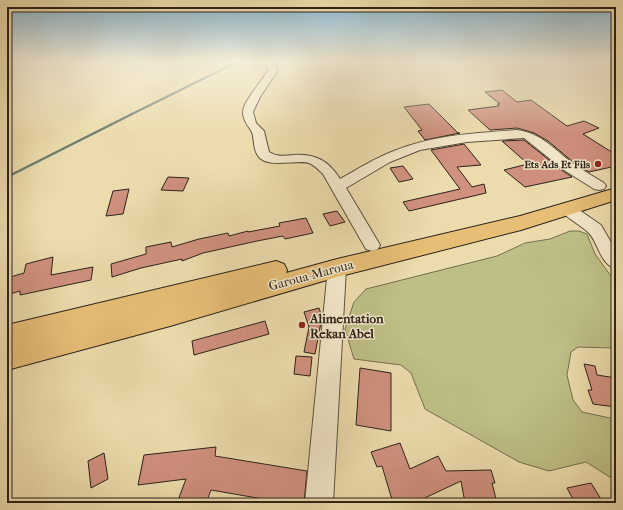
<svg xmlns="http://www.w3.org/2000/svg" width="623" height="510" font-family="'IM FELL French Canon',serif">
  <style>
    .green { fill: #bdbf86; stroke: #747050 }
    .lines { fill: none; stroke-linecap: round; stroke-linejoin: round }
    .stream-far1 { stroke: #6d7d74; stroke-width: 2 }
    .stream { stroke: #6d7d74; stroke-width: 2.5 }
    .building { fill: #d0917f; stroke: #2c2219 }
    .minor-casing { stroke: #5c503e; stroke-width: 2 }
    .highway-casing { stroke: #2c2219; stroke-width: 2 }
    .minor { fill: #f3e8ca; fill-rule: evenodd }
    .highway { fill: #e6be76; fill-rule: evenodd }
    .poi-dot { fill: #8f2418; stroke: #f3e8ca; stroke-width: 1.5 }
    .labels { text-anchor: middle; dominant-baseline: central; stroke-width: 3; stroke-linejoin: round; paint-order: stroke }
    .far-poi-label { font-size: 11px; font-weight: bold; fill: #2c2219; stroke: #f3e8ca; text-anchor: end }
    .street-label { font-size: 13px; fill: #2c2219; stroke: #f3e8ca }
    .poi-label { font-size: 13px; font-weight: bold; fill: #2c2219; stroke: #f3e8ca; text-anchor: start }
  </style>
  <rect width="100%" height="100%" fill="#ecdcad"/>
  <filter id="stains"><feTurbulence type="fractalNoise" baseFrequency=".005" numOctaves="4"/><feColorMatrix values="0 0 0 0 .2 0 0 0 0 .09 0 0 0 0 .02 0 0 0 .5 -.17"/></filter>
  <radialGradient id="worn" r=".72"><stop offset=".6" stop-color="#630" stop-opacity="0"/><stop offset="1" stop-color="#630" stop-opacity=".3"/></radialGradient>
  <polygon class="green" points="570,231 579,231 587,234 595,254 616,283 616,346 613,348 578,347 571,352 567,375 573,400 582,412 610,418 616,423 616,481 586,462 549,471 519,462 425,409 411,373 401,365 354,359 345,329 354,302 366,289 497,256 525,243 550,239"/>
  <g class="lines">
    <polyline class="stream-far1" points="130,115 239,61"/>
    <polyline class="stream" points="7,177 132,114"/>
  </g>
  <g class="building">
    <polygon points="502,90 517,102 531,100 567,126 584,121 599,128 583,134 610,151 616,149 616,166 589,172 573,162 548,141 534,133 517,128 490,130 468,110 499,106 497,104 500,104 485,92"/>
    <polygon points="429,104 458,133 460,133 425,140 418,131 422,130 404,107"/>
    <polygon points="524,140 563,171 572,177 525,187 504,170 528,164 502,141"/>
    <polygon points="464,144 481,165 457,167 472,187 484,184 486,193 409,211 403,202 460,189 431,150"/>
    <polygon points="403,166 413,179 399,182 390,168"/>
    <polygon points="168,177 189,178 183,191 161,190"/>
    <polygon points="129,189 123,214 106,216 113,191"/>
    <polygon points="337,211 345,222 330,226 323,214"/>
    <polygon points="306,218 313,233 285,239 283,236 257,241 203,253 182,261 182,259 141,268 112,277 111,264 146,254 146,247 171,242 172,247 199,239 228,233 229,236 248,231 248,232 280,226 279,223"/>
    <polygon points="53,257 51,275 93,267 91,280 20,295 20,291 7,295 7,278 24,273 26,264"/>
    <polygon points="319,308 322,317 315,354 304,352 309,327 304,312"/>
    <polygon points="265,321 269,334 194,355 192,341"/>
    <polygon points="296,356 312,357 310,376 294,374"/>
    <polygon points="584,364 595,366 597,375 616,378 616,407 593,404 588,390 592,390"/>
    <polygon points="360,368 391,373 391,431 356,425"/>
    <polygon points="400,443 410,469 438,456 446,471 491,470 495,483 492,483 497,503 465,503 461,481 414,503 393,503 382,466 377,467 371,452"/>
    <polygon points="216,447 215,456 307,471 304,503 286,503 211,490 206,503 177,503 186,479 138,485 144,455"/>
    <polygon points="104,453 108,479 91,488 88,461"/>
    <polygon points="591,483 601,499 584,503 575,503 567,488"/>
  </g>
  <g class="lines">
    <defs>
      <g id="minor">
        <path d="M265,61H273L278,70L260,97L253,112L256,123L264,131L269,152C277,157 285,156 293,155C315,153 329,161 340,179C358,169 375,158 394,151C433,135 476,133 517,130C541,133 554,149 572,163C582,170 593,176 604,183L606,186L604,189L599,190L594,189L564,170L524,138L467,142L420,150L390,162L346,188L380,245L378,249L372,251L366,249L323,174C319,170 314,165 309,163C297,159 264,170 257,154C254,149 254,142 253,136C252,128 245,126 243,114C241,103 263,81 268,70Z"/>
        <path d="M567,204L572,205L601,225L616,251V269C599,263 599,243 588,232C580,225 570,219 562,213L559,209L562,205Z"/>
        <polygon points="337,261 343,263 346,268 333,503 305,503 328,268 331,263"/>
      </g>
      <polygon id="highway" points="616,188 616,200 521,230 337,277 170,326 7,370 7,325 276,261 284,264 287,270 286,273 337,259 520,216"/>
    </defs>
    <use href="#minor" class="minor-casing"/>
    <use href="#highway" class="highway-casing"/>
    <use href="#minor" class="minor"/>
    <use href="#highway" class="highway"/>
  </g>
  <linearGradient id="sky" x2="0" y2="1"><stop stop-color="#88b6d2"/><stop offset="0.46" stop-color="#f6efda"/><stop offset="1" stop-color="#f6efda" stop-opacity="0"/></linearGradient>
  <rect width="623" height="133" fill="url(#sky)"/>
  <g class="poi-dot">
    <circle cx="598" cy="164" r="4"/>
    <circle cx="302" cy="325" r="4"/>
  </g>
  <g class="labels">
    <g class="far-poi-label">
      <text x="590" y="164">Ets Ads Et Fils</text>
    </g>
    <g class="street-label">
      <text transform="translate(311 275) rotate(-15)">Garoua-Maroua</text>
    </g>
    <g class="poi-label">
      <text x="310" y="318">Alimentation<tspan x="310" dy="15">Rekan Abel</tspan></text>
    </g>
  </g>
  <rect width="623" height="510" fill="none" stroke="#ecdcad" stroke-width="24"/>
  <rect x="8" y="8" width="607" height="494" fill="none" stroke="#2c2219" stroke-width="2"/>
  <rect x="12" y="12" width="599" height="486" fill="none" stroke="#2c2219"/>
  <rect width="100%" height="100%" filter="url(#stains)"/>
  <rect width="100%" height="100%" fill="url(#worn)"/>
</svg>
